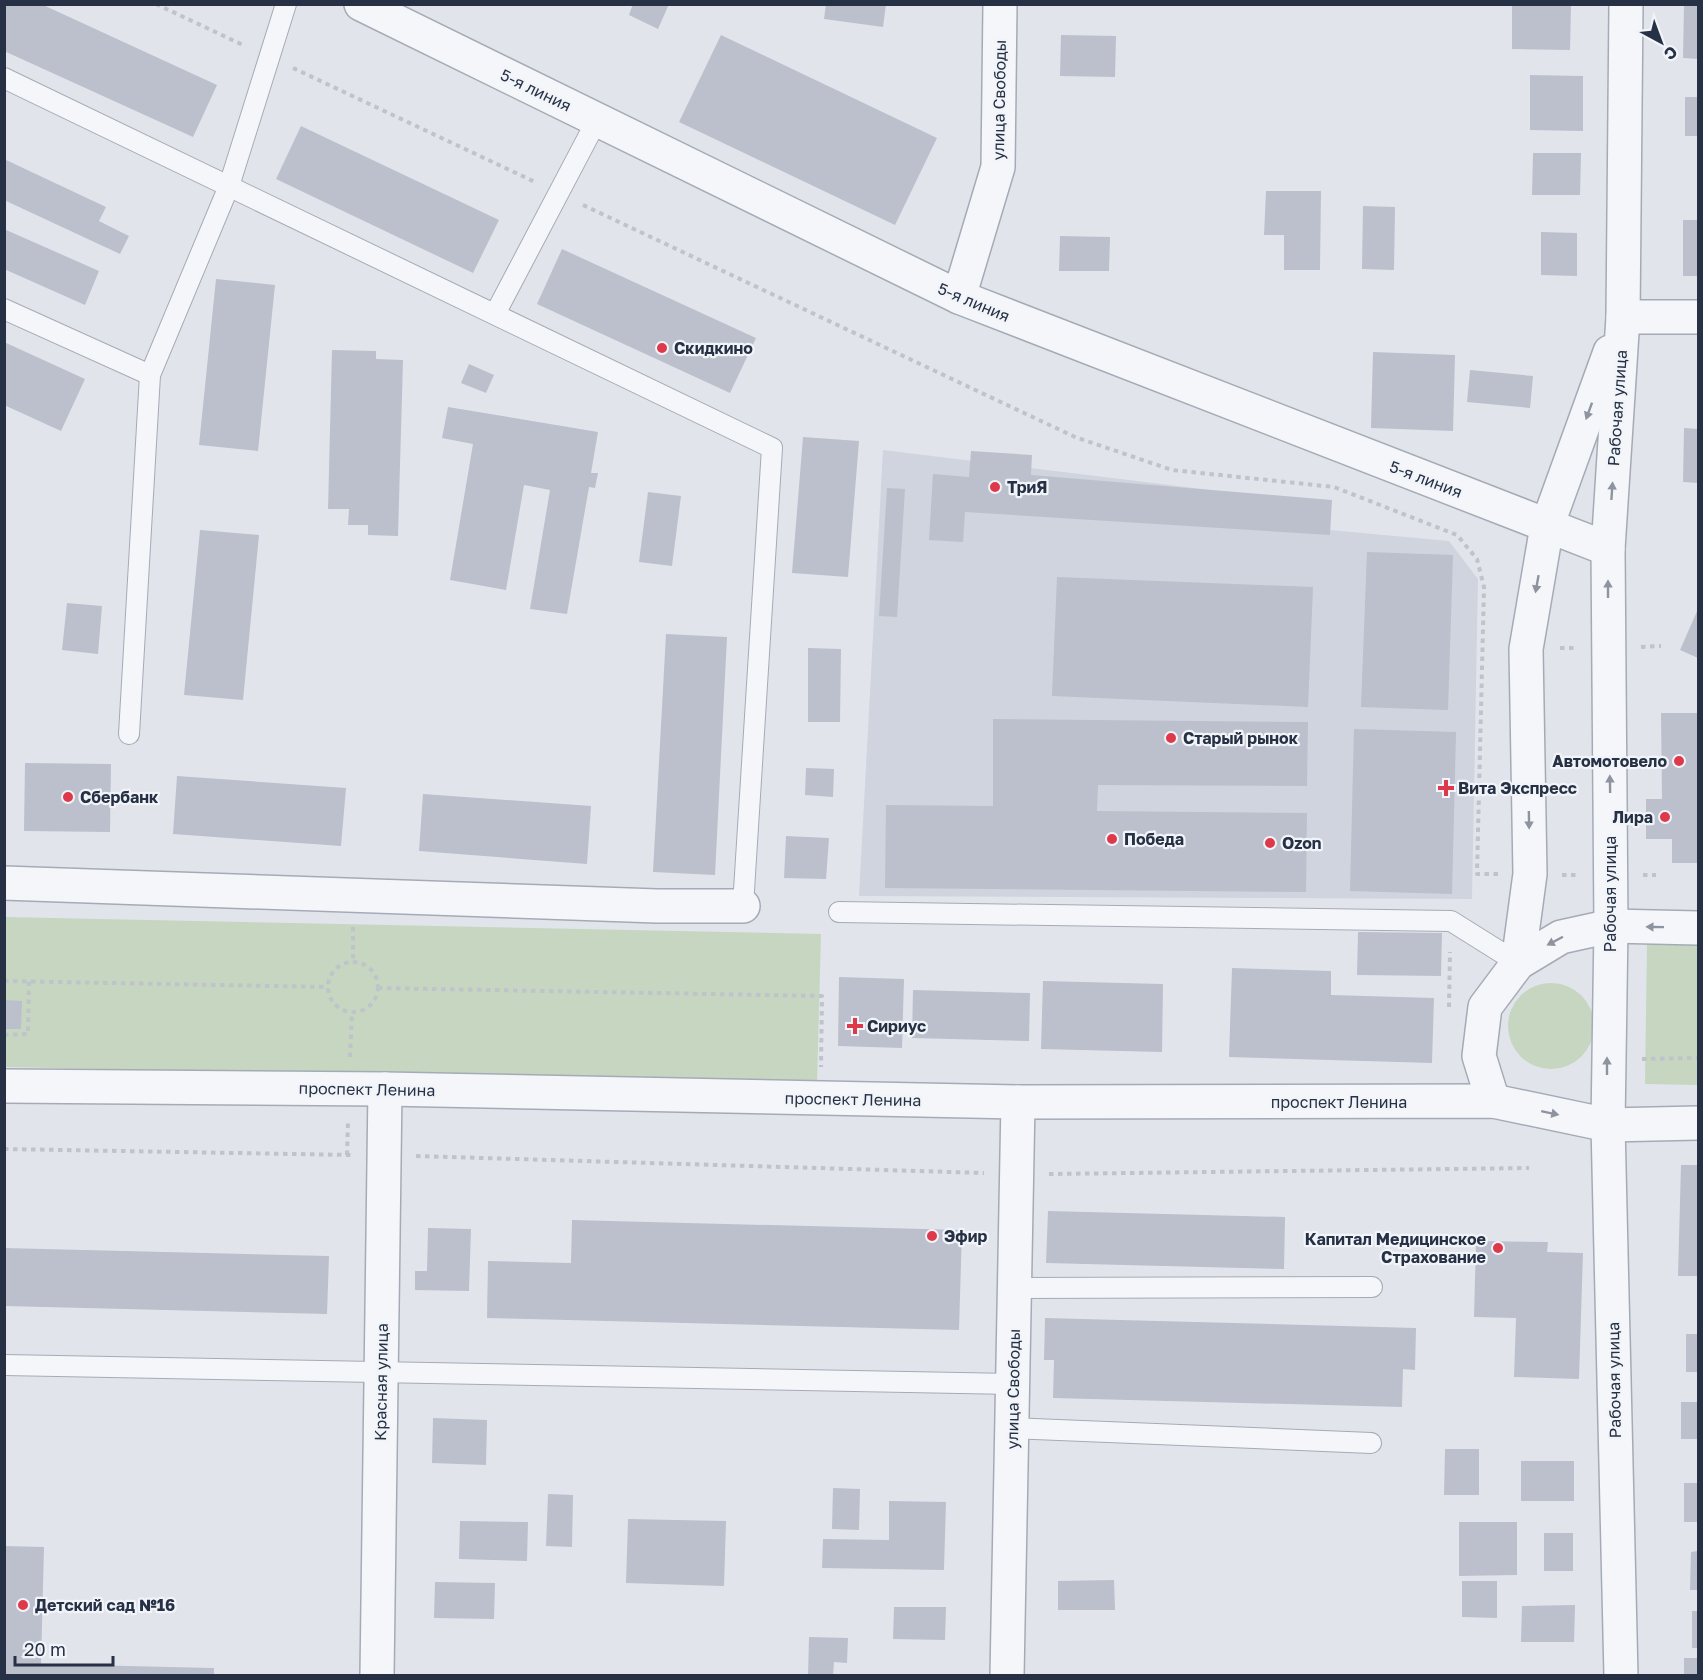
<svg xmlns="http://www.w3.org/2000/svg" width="1703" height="1680" font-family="'Golos Text',sans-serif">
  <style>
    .built { fill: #cfd4de }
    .green { fill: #c6d6c1 }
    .building { fill: #bbc0cc }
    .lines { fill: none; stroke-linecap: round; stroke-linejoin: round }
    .service-casing { stroke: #a5abb6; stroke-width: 22 }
    .minor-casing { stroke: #a5abb6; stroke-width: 36 }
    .tertiary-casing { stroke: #a5abb6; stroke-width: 36 }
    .path { stroke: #bfc3ca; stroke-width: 4; stroke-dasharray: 4.5 4.5; stroke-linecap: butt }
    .service { stroke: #f5f6f9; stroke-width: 20 }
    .minor { stroke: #f5f6f9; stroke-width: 33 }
    .tertiary { stroke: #f5f6f9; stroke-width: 33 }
    .oneway { fill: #8e949f }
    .poi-dot { fill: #de394b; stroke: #f1f4f8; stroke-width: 2 }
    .labels { text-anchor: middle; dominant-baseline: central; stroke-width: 4.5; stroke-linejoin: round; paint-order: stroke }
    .street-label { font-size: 16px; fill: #273145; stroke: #f1f4f8 }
    .poi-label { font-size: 16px; font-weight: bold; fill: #273145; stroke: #f1f4f8; text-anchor: start }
  </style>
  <rect width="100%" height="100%" fill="#e1e5eb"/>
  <polygon class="built" points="883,450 1325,504 1330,530 1449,541 1478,579 1472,899 859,896"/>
  <g class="green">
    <polygon points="5,917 821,934 817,1084 5,1067"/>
    <polygon points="1647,943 1698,944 1698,1085 1645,1084"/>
    <circle cx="1551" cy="1026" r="43"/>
  </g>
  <g class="building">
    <polygon points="4,4 41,4 217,85 193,137 4,51"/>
    <polygon points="633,4 669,4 658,29 629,15"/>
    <polygon points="826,4 886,4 883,27 824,19"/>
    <polygon points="1512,4 1571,5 1570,50 1512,49"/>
    <polygon points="1684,4 1698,4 1698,59 1683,58"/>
    <polygon points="721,35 937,138 895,225 679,122"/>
    <polygon points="1061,35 1116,36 1115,77 1060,76"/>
    <polygon points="1530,75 1583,76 1583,131 1530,130"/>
    <rect x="1685" y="97" width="13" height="39"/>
    <polygon points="301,126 499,220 473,273 276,179"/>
    <polygon points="1533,153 1581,153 1580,195 1532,195"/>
    <polygon points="4,159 106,207 99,221 129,236 120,254 4,200"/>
    <polygon points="1266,191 1321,191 1320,270 1284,270 1284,235 1264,235"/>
    <polygon points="1363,206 1395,207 1394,270 1362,269"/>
    <rect x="1683" y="220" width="15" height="56"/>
    <polygon points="4,229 99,271 85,305 4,269"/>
    <polygon points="1541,232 1577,233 1577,276 1541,275"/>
    <polygon points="1060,236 1110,237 1109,271 1059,271"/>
    <polygon points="562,249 756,338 730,393 537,304"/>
    <polygon points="216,279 275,285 258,451 199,445"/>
    <polygon points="4,342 85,379 61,431 4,405"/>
    <polygon points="332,350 376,351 376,359 403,360 398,536 368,535 368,525 348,525 349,509 328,509"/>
    <polygon points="1373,352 1455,355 1453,431 1371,428"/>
    <polygon points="469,364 494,375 486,393 461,383"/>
    <polygon points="1470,370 1533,376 1530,408 1467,402"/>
    <polygon points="448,407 598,432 591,473 598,473 595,488 589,487 567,614 530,609 550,490 524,485 506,590 450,580 473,444 442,438"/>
    <polygon points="1684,428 1698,429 1698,483 1683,482"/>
    <polygon points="803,437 859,441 848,577 792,573"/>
    <polygon points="971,451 1032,455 1031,475 1332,500 1330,535 965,512 963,542 929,540 933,474 969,477"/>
    <polygon points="887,488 905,489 897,617 879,616"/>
    <polygon points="648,492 681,496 672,566 639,562"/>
    <polygon points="200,530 259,535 243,700 184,695"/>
    <polygon points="1367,552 1453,555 1448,710 1361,707"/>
    <polygon points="1057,577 1313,587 1308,707 1052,696"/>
    <polygon points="67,603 102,606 98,654 62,650"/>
    <polygon points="1698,609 1698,658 1680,650"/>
    <polygon points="666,634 727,637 715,875 653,872"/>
    <polygon points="808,648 841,649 840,722 808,722"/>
    <polygon points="1661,713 1698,713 1698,863 1672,863 1672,839 1646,839 1646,799 1662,799"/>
    <polygon points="993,719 1308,722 1307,786 1098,785 1097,811 1307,813 1306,892 885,888 886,805 993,806"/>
    <polygon points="1354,729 1456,732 1452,894 1350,891"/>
    <polygon points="25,763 111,764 110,832 24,831"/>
    <polygon points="806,768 834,769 833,797 805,795"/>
    <polygon points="177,776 346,788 341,846 173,834"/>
    <polygon points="423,794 591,806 587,864 419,851"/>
    <polygon points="786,836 829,838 826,879 784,878"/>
    <polygon points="1358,932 1442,933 1441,976 1357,975"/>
    <polygon points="1232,968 1331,971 1331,995 1434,998 1432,1063 1229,1057"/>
    <polygon points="839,977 904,979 902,1048 838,1046"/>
    <polygon points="1043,981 1163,984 1162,1052 1041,1049"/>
    <polygon points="913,990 1030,993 1029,1041 912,1038"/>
    <polygon points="4,1000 22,1001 21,1029 4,1029"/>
    <polygon points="1681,1165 1698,1165 1698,1276 1678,1276"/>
    <polygon points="1048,1211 1285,1217 1284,1269 1046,1263"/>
    <polygon points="572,1220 962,1230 959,1330 487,1318 488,1261 571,1263"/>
    <polygon points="428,1228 471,1229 469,1291 415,1290 415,1271 427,1271"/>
    <polygon points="1476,1241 1548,1242 1547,1252 1583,1253 1579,1379 1514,1377 1516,1318 1474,1317"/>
    <polygon points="4,1248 329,1256 327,1314 4,1306"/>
    <polygon points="1045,1318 1416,1328 1415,1370 1403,1369 1402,1407 1053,1398 1054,1360 1044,1360"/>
    <rect x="1686" y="1334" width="12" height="38"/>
    <rect x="1681" y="1402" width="17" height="37"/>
    <polygon points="433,1418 487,1420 486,1465 432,1463"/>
    <polygon points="1445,1449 1479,1449 1479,1495 1444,1495"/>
    <rect x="1521" y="1461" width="53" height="40"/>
    <rect x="1684" y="1483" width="14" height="39"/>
    <polygon points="833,1488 860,1489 859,1530 832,1529"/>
    <polygon points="548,1494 573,1495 572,1547 546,1546"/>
    <polygon points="889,1501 946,1502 944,1570 822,1568 823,1539 889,1540"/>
    <polygon points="628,1519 726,1521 724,1586 626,1583"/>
    <polygon points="460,1521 528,1522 527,1561 459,1559"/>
    <polygon points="1459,1522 1517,1522 1517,1575 1459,1576"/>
    <rect x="1544" y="1533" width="29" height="38"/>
    <polygon points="4,1546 44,1547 41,1664 214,1668 214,1676 4,1676"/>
    <polygon points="1698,1551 1698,1590 1690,1590 1691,1552"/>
    <polygon points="1114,1580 1115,1610 1058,1610 1058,1581"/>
    <polygon points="1462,1581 1497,1581 1497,1618 1462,1617"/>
    <polygon points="435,1582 495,1583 494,1619 434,1618"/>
    <polygon points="1575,1605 1574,1642 1521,1642 1522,1606"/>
    <polygon points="894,1607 946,1607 945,1640 893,1639"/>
    <rect x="1692" y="1611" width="6" height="37"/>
    <polygon points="809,1637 848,1638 847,1663 834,1662 833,1676 808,1676"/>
    <rect x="1684" y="1658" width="14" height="18"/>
  </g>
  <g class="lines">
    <defs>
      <g id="service">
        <polyline points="4,78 772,448 743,906"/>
        <polyline points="4,309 150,375"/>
        <polyline points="495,314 597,120"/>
        <polyline points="129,734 150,375 229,186 286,4"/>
        <polyline points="839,912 1451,921 1518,963"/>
        <polyline points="1015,1288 1372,1287"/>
        <polyline points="4,1365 1013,1384"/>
        <polyline points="1012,1428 1371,1443"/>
      </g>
      <g id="minor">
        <polyline points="959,297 998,167 1000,4"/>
        <polyline points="1623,317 1698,317"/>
        <polyline points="1547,526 1610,352"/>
        <polyline points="1608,549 1623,317 1626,4"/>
        <polyline points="4,883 657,906 743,906"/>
        <polyline points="1608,1125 1621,1676"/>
        <polyline points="377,1676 385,1089"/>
        <polyline points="1007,1676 1018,1102"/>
      </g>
      <g id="tertiary">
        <polyline points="361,4 959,297 1608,549 1611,926 1608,1125"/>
        <polyline points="1518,963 1530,874 1526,649 1547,526"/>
        <polyline points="4,1086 385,1089 1018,1102 1493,1101 1608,1125 1698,1123"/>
        <polyline points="1493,1101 1479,1056 1485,1007 1518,963 1561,937 1611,926 1698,928"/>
      </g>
    </defs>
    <use href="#service" class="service-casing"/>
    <use href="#minor" class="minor-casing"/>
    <use href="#tertiary" class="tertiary-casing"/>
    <g class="path">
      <polyline points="156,4 245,46"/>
      <polyline points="293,68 535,182"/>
      <polyline points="583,205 1075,437 1172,470 1334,487 1457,535 1477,559 1484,587 1477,874 1498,874"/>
      <polyline points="1641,647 1661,646"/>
      <polyline points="1560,648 1576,648"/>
      <polyline points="1562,875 1579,875"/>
      <polyline points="1643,875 1656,875"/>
      <polyline points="353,927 353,962"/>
      <circle cx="353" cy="987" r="25"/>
      <polyline points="4,981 327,987"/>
      <polyline points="378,988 822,996 821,1067"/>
      <polyline points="1449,1007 1450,952"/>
      <polyline points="4,1035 28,1034 29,981"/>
      <polyline points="350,1057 352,1013"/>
      <polyline points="1642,1059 1698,1058"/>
      <polyline points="4,1149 352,1155"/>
      <polyline points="347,1155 348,1121"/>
      <polyline points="416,1156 984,1173"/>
      <polyline points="1049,1174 1529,1168"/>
    </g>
    <use href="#service" class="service"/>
    <use href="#minor" class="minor"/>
    <use href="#tertiary" class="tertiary"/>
  </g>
  <defs><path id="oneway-solid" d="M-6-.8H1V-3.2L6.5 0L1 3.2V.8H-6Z" transform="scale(1.5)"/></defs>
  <g class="oneway">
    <use href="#oneway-solid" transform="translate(1589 411) rotate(110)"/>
    <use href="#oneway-solid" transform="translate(1612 491) rotate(-86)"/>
    <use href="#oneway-solid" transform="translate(1537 584) rotate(100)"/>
    <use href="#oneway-solid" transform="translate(1608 589) rotate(-90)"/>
    <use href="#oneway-solid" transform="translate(1610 784) rotate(-91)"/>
    <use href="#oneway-solid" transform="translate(1529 820) rotate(89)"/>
    <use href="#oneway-solid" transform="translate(1655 927) rotate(-179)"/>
    <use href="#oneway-solid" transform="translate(1555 941) rotate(152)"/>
    <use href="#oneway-solid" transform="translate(1607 1066) rotate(-90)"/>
    <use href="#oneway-solid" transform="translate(1550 1113) rotate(12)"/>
  </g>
  <g class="poi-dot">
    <circle cx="662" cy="348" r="6"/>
    <circle cx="995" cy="487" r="6"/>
    <circle cx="1171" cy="738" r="6"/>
    <circle cx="1679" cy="761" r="6"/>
    <path d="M1443 779h6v6h6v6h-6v6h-6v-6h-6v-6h6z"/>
    <circle cx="68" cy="797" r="6"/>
    <circle cx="1665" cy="817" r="6"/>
    <circle cx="1112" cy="839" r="6"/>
    <circle cx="1270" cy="843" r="6"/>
    <path d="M852 1017h6v6h6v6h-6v6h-6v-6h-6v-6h6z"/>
    <circle cx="932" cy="1236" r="6"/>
    <circle cx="1498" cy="1248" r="6"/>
    <circle cx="23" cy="1605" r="6"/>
  </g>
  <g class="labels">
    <g class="street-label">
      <text transform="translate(536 90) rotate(26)">5-я линия</text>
      <text transform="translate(999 100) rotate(-89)">улица Свободы</text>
      <text transform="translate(974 302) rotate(23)">5-я линия</text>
      <text transform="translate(1617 408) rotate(-86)">Рабочая улица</text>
      <text transform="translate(1426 479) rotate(21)">5-я линия</text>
      <text transform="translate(1610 894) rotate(-90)">Рабочая улица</text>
      <text transform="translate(367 1089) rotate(1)">проспект Ленина</text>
      <text transform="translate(853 1099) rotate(1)">проспект Ленина</text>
      <text x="1339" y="1102">проспект Ленина</text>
      <text transform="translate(1614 1380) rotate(-91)">Рабочая улица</text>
      <text transform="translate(381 1382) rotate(-89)">Красная улица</text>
      <text transform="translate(1013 1389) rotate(-89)">улица Свободы</text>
    </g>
    <g class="poi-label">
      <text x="674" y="348">Скидкино</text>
      <text x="1007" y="487">ТриЯ</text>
      <text x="1183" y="738">Старый рынок</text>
      <text x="1667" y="761" text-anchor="end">Автомотовело</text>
      <text x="1458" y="788">Вита Экспресс</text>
      <text x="80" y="797">Сбербанк</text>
      <text x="1653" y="817" text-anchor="end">Лира</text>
      <text x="1124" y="839">Победа</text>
      <text x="1282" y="843">Ozon</text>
      <text x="867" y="1026">Сириус</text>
      <text x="944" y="1236">Эфир</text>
      <text x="1486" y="1239" text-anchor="end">Капитал Медицинское<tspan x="1486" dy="18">Страхование</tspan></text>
      <text x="35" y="1605">Детский сад №16</text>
    </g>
  </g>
  <rect width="1703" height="1680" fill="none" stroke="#273145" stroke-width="12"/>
  <g transform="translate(1661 42) rotate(139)" stroke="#f1f4f8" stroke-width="4.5" paint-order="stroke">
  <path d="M0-4.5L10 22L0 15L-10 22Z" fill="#273145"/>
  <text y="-9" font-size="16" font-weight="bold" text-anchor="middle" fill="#273145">С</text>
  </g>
  <path d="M15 1656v9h98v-9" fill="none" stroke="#273145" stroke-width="3"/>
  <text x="24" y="1656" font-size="18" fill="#273145" stroke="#f1f4f8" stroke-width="4.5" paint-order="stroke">20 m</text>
</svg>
